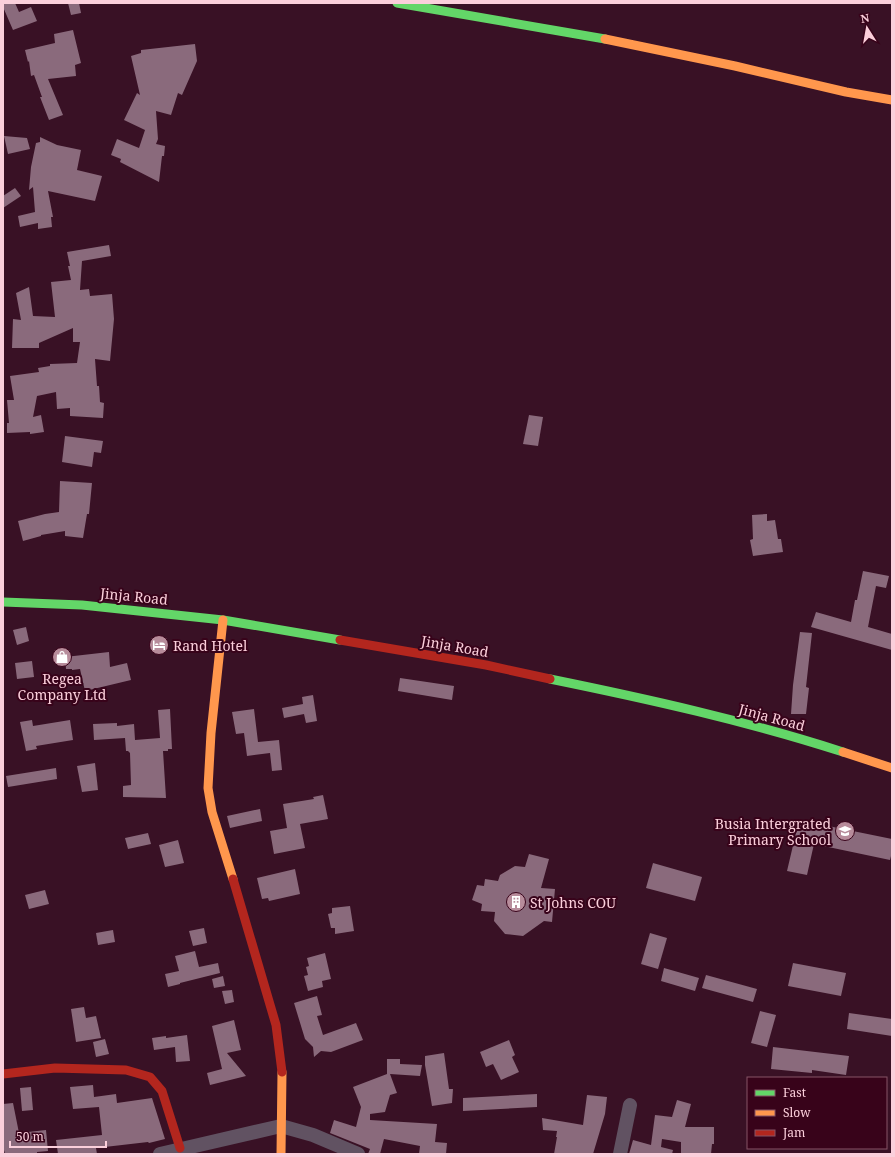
<svg xmlns="http://www.w3.org/2000/svg" width="895" height="1157" font-family="'Noto Serif',serif">
  <style>
    .building { fill: #8a6a7c }
    .lines { fill: none; stroke-linecap: round; stroke-linejoin: round }
    .street { stroke: #615262; stroke-width: 14 }
    .fast { stroke: #63d668; stroke-width: 9 }
    .slow { stroke: #ff974d; stroke-width: 9 }
    .jam { stroke: #b3261e; stroke-width: 9 }
    .labels { text-anchor: middle; dominant-baseline: central; stroke-width: 4; stroke-linejoin: round; paint-order: stroke }
    .street-label { font-size: 14px; fill: #fbcfdb; stroke: #38031a }
    .poi-label { font-size: 14px; fill: #fbcfdb; stroke: #38031a; text-anchor: start }
  </style>
  <rect width="100%" height="100%" fill="#391125"/>
  <g class="building">
    <polygon points="3,3 15,3 19,12 31,7 37,21 13,30 3,7"/>
    <polygon points="68,3 79,3 81,13 71,15"/>
    <polygon points="73,30 81,63 75,65 76,76 48,79 63,115 49,120 40,97 42,97 34,75 31,76 29,61 28,62 25,50 55,43 54,34"/>
    <polygon points="195,44 197,61 182,95 178,93 171,115 156,111 158,139 156,144 165,146 164,156 162,156 159,182 120,162 121,159 111,155 117,139 139,148 145,130 124,120 137,93 140,95 131,56 141,53 141,50"/>
    <polygon points="4,136 27,138 30,149 8,154"/>
    <polygon points="40,137 57,145 81,150 77,170 102,176 95,201 48,191 53,217 51,217 52,227 38,229 38,223 20,227 18,216 35,212 33,187 29,190 31,167 36,143 40,142"/>
    <polygon points="15,188 21,196 3,208 3,196"/>
    <polygon points="109,245 111,256 82,261 80,290 89,289 90,296 112,294 114,319 110,361 95,359 97,386 99,386 100,402 104,403 103,418 70,416 70,408 57,409 56,392 37,396 33,417 41,415 44,432 30,434 30,432 7,433 7,423 9,423 7,400 14,400 10,376 39,372 38,368 50,366 50,364 77,363 80,342 73,342 73,328 39,343 39,348 12,348 13,319 21,320 16,293 29,287 33,316 55,317 51,282 71,280 68,266 70,266 67,252"/>
    <polygon points="529,415 543,417 538,446 523,444"/>
    <polygon points="65,436 103,441 101,453 94,452 92,467 62,462"/>
    <polygon points="60,481 92,483 89,514 87,514 83,538 65,536 65,531 41,535 41,536 23,541 18,521 45,514 59,512"/>
    <polygon points="767,514 767,521 775,520 778,539 781,539 783,552 753,556 750,540 753,539 752,515"/>
    <polygon points="863,571 889,576 886,588 876,586 868,627 892,634 892,650 811,627 816,612 851,622 855,600 857,600"/>
    <polygon points="26,627 29,641 17,645 13,630"/>
    <polygon points="800,632 812,633 806,687 809,688 806,714 791,714 793,685"/>
    <polygon points="109,652 110,667 127,663 131,680 85,691 80,669 72,670 72,669 66,669 65,657"/>
    <polygon points="32,661 34,677 17,679 15,663"/>
    <polygon points="400,678 454,686 452,700 398,691"/>
    <polygon points="313,695 317,721 306,723 304,714 284,718 282,708 303,704 302,697"/>
    <polygon points="170,709 172,749 168,749 168,751 163,751 166,798 123,797 123,786 131,785 130,753 128,751 126,751 125,738 94,740 93,724 117,723 117,726 134,724 135,740 160,738 158,710"/>
    <polygon points="254,709 258,742 279,740 282,770 272,771 270,753 247,756 244,733 236,734 232,712"/>
    <polygon points="32,720 33,726 70,720 73,740 36,746 37,749 26,751 20,722"/>
    <polygon points="95,763 98,790 82,792 77,766"/>
    <polygon points="56,768 57,779 8,787 6,776"/>
    <polygon points="323,795 328,819 300,824 305,848 274,854 270,831 287,828 283,804 314,799 313,797"/>
    <polygon points="260,809 262,821 230,828 227,816"/>
    <polygon points="799,820 892,839 892,852 890,860 814,844 807,875 787,871"/>
    <polygon points="148,833 151,844 128,849 125,838"/>
    <polygon points="178,840 184,863 165,867 159,845"/>
    <polygon points="529,854 549,859 541,888 555,889 552,922 544,921 523,936 505,934 494,921 495,912 481,911 482,904 472,900 477,885 484,886 485,879 498,881 500,875 515,866 525,867"/>
    <polygon points="653,863 702,877 695,901 646,888"/>
    <polygon points="295,869 300,894 269,901 268,898 262,899 257,878"/>
    <polygon points="45,890 49,904 29,909 25,895"/>
    <polygon points="350,906 354,931 335,934 335,928 331,928 328,914 332,913 332,908"/>
    <polygon points="204,928 207,943 193,946 189,931"/>
    <polygon points="113,930 115,942 98,945 96,933"/>
    <polygon points="650,933 667,938 658,969 641,964"/>
    <polygon points="195,951 199,967 218,963 220,973 180,983 180,984 168,987 165,974 179,971 175,956"/>
    <polygon points="325,953 331,979 322,981 323,987 308,991 304,976 308,975 306,967 309,966 307,958"/>
    <polygon points="793,963 846,973 841,996 788,986"/>
    <polygon points="664,968 699,978 695,991 661,981"/>
    <polygon points="706,975 757,989 753,1002 702,988"/>
    <polygon points="223,976 225,986 214,988 212,979"/>
    <polygon points="232,990 234,1002 225,1004 222,991"/>
    <polygon points="317,996 322,1015 317,1016 323,1035 356,1023 363,1040 331,1052 321,1051 314,1057 313,1047 305,1039 294,1003"/>
    <polygon points="84,1007 86,1018 96,1016 101,1038 76,1042 71,1009"/>
    <polygon points="760,1011 776,1015 767,1047 751,1043"/>
    <polygon points="849,1013 892,1019 892,1036 847,1029"/>
    <polygon points="234,1020 241,1050 227,1053 246,1076 210,1085 207,1073 222,1069 212,1026"/>
    <polygon points="187,1035 190,1061 176,1062 175,1047 154,1050 152,1038 166,1036 166,1038"/>
    <polygon points="105,1039 109,1054 96,1057 93,1042"/>
    <polygon points="509,1040 515,1055 512,1057 519,1072 501,1080 493,1064 486,1067 480,1052"/>
    <polygon points="773,1047 849,1056 846,1075 812,1070 812,1073 771,1069"/>
    <polygon points="444,1053 449,1089 453,1089 452,1103 432,1106 425,1065 425,1056"/>
    <polygon points="387,1059 400,1059 400,1064 422,1065 420,1076 390,1074 397,1093 390,1095 385,1112 370,1114 370,1120 437,1124 435,1142 447,1143 446,1154 419,1154 420,1146 384,1139 380,1154 368,1154 370,1149 330,1133 334,1120 356,1127 361,1107 353,1087 387,1074"/>
    <polygon points="93,1085 94,1097 116,1094 117,1103 152,1098 165,1139 149,1143 148,1142 96,1148 97,1154 58,1154 56,1140 102,1135 99,1107 73,1109 70,1087"/>
    <polygon points="31,1087 33,1110 22,1111 20,1088"/>
    <polygon points="537,1094 537,1107 463,1111 463,1098"/>
    <polygon points="587,1095 607,1097 605,1114 593,1154 554,1154 557,1137 556,1137 557,1131 543,1130 542,1118 583,1125"/>
    <polygon points="677,1100 691,1104 685,1127 714,1127 714,1144 712,1144 711,1154 681,1154 681,1142 662,1139 661,1147 673,1150 672,1154 629,1154 633,1140 651,1145 655,1115 672,1117"/>
    <polygon points="13,1103 19,1133 46,1130 48,1151 37,1152 37,1154 5,1154 3,1146 3,1104"/>
  </g>
  <g class="lines">
    <g class="street">
      <polyline points="160,1154 281,1126 313,1135 358,1154"/>
      <polyline points="620,1154 630,1105"/>
    </g>
    <g class="fast">
      <polyline points="397,3 605,39"/>
      <polyline points="3,602 82,605 223,620 340,640"/>
      <path d="M550,679C648,699 747,721 843,752"/>
    </g>
    <g class="slow">
      <polyline points="605,39 735,66 846,92 892,100"/>
      <polyline points="223,620 211,733 208,788 212,812 233,879"/>
      <polyline points="843,752 892,768"/>
      <polyline points="281,1154 282,1072"/>
    </g>
    <g class="jam">
      <polyline points="340,640 486,665 550,679"/>
      <polyline points="233,879 276,1025 282,1072"/>
      <polyline points="3,1074 55,1068 126,1070 150,1077 162,1091 180,1148"/>
    </g>
  </g>
  <defs>
    <symbol id="hotel-disc" viewBox="-11 -11 22 22"><circle r="9.5" fill="#b78c9b" stroke="#38031a"/><path d="M-6-4.5h1.5V1H6V5H4.5V3h-9V5H-6ZM-4 0a1.8 1.8 0 1 1 3.6 0ZM.5 0V-2.5h3Q6-2.5 6 0Z" fill="#fff"/></symbol>
    <symbol id="shop-disc" viewBox="-11 -11 22 22"><circle r="9.5" fill="#b78c9b" stroke="#38031a"/><path d="M-5-2.5h2.3a2.7 3.5 0 0 1 5.4 0H5L5.5 6h-11ZM-1.5-2.5h3a1.5 2.3 0 0 0-3 0Z" fill="#fff"/></symbol>
    <symbol id="school-disc" viewBox="-11 -11 22 22"><circle r="9.5" fill="#b78c9b" stroke="#38031a"/><path d="M0-5L7-2L0 1L-7-2ZM-4 1L0 2.5L4 1V4Q0 6-4 4Z" fill="#fff"/></symbol>
    <symbol id="building-disc" viewBox="-11 -11 22 22"><circle r="9.5" fill="#b78c9b" stroke="#38031a"/><path d="M-4-6H4V6H1V3H-1V6H-4ZM-2.5-4.3h1.7v1.8h-1.7ZM.8-4.3h1.7v1.8H.8ZM-2.5-1h1.7V.8h-1.7ZM.8-1h1.7V.8H.8Z" fill="#fff"/></symbol>
  </defs>
  <g fill-rule="evenodd">
    <use href="#hotel-disc" x="148" y="634" width="22" height="22"/>
    <use href="#shop-disc" x="51" y="646" width="22" height="22"/>
    <use href="#school-disc" x="834" y="820" width="22" height="22"/>
    <use href="#building-disc" x="505" y="891" width="22" height="22"/>
  </g>
  <g class="labels">
    <g class="street-label">
      <text transform="translate(134 596) rotate(6)">Jinja Road</text>
      <text transform="translate(455 646) rotate(10)">Jinja Road</text>
      <text transform="translate(772 717) rotate(15)">Jinja Road</text>
    </g>
    <g class="poi-label">
      <text x="173" y="645">Rand Hotel</text>
      <text x="62" y="678" text-anchor="middle">Regea<tspan x="62" dy="16">Company Ltd</tspan></text>
      <text x="831" y="823" text-anchor="end">Busia Intergrated<tspan x="831" dy="16">Primary School</tspan></text>
      <text x="530" y="902">St Johns COU</text>
    </g>
  </g>
  <rect width="895" height="1157" fill="none" stroke="#fbcfdb" stroke-width="8"/>
  <rect x="747" y="1077" width="140" height="72" fill="#38031a" stroke="#865567"/>
  <rect x="755" y="1090" width="20" height="6" fill="#63d668" stroke="#865567"/>
  <text x="783" y="1097" font-size="12" fill="#fbcfdb">Fast</text>
  <rect x="755" y="1110" width="20" height="6" fill="#ff974d" stroke="#865567"/>
  <text x="783" y="1117" font-size="12" fill="#fbcfdb">Slow</text>
  <rect x="755" y="1130" width="20" height="6" fill="#b3261e" stroke="#865567"/>
  <text x="783" y="1137" font-size="12" fill="#fbcfdb">Jam</text>
  <g transform="translate(867 28) rotate(349)" stroke="#38031a" stroke-width="3" paint-order="stroke">
  <path d="M0-3L7 15L0 10L-7 15Z" fill="#fbcfdb"/>
  <text y="-6" font-size="11" font-weight="bold" text-anchor="middle" fill="#fbcfdb">N</text>
  </g>
  <path d="M10 1141v6h96v-6" fill="none" stroke="#fbcfdb" stroke-width="2"/>
  <text x="16" y="1141" font-size="12" fill="#fbcfdb" stroke="#38031a" stroke-width="3" paint-order="stroke">50 m</text>
</svg>
